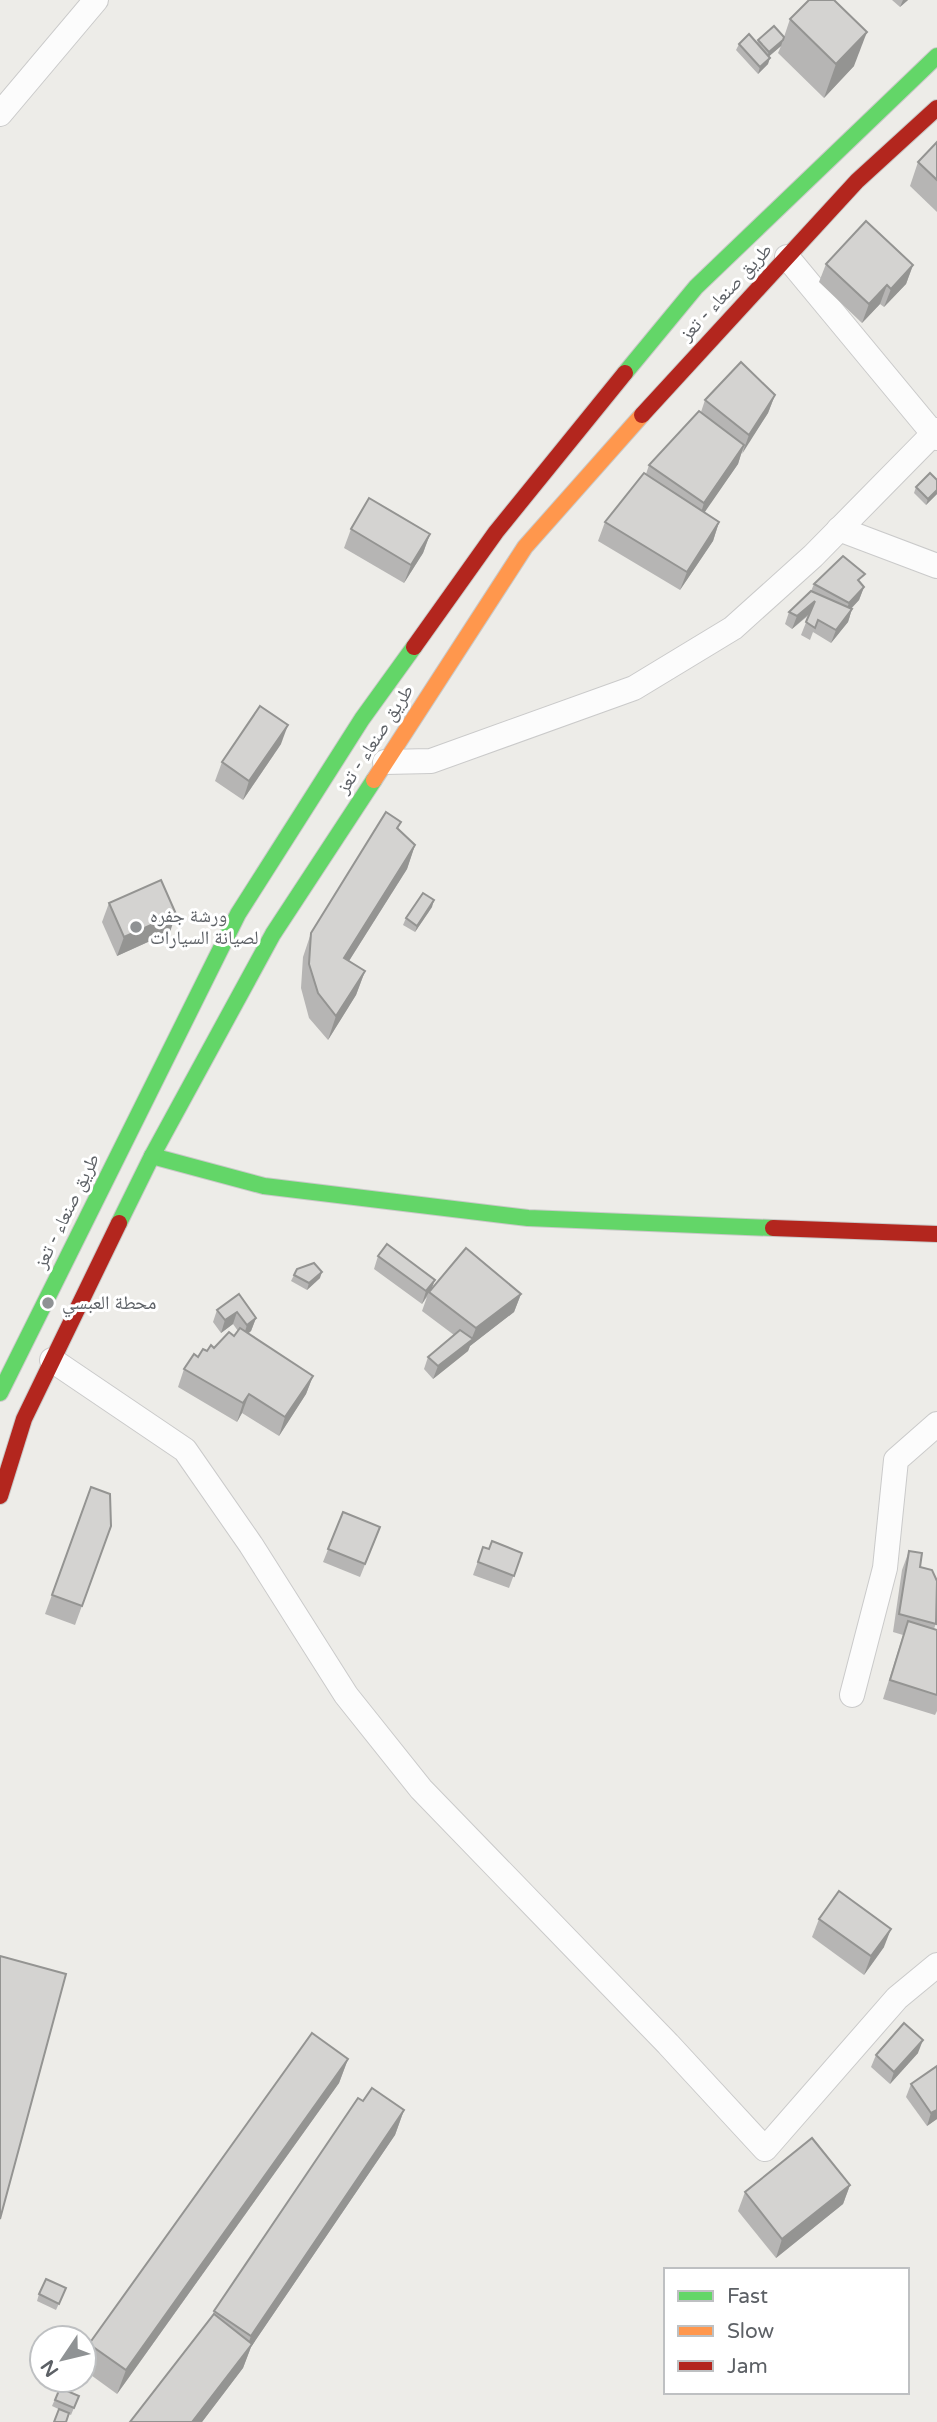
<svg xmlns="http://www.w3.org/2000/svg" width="937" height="2422" font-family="'Varela Round','Noto Naskh Arabic',sans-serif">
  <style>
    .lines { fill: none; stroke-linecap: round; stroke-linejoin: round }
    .street-casing { stroke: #cacaca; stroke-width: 26 }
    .fast-casing { stroke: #c9c9c8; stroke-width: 18 }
    .slow-casing { stroke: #c9c9c8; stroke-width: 18 }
    .jam-casing { stroke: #c9c9c8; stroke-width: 18 }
    .street { stroke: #fcfcfc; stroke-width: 24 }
    .fast { stroke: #63d668; stroke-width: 16 }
    .slow { stroke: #ff974d; stroke-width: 16 }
    .jam { stroke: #b3261e; stroke-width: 16 }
    .wall { fill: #b6b5b4 }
    .shaded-wall { fill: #949492 }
    .building { fill: #d4d3d1; stroke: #949492; stroke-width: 2 }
    .poi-dot { fill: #8f9294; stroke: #fff; stroke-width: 2.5 }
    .labels { text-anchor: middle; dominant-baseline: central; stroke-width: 6; stroke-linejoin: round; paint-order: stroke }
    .street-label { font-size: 19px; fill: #5d6166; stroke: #fff }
    .poi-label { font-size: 19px; fill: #5d6166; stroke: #fff; text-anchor: start }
  </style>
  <rect width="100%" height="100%" fill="#edece8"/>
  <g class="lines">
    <defs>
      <g id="street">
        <polyline points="0,114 96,0"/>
        <polyline points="787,257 937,438"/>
        <polyline points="839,529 937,566"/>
        <polyline points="385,762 431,761 634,688 733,628 813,556 937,430"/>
        <polyline points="52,1360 185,1450 251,1545 346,1695 421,1789 668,2044 765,2149 897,1998 937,1965"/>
        <polyline points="852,1695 885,1568 896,1460 937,1424"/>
      </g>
      <g id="fast">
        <polyline points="625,373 696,287 937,56"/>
        <polyline points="152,1156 264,1186 528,1218 773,1228"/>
        <polyline points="119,1223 152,1156 273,934 374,780"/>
        <polyline points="0,1393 238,914 362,719 414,647"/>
      </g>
      <polyline id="slow" points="374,780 525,547 642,415"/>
      <g id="jam">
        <polyline points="642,415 857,181 937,108"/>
        <polyline points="414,647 496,532 625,373"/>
        <polyline points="773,1228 937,1234"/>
        <polyline points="0,1496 24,1419 119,1223"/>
      </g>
    </defs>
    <use href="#street" class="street-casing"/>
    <use href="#fast" class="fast-casing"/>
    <use href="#slow" class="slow-casing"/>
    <use href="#jam" class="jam-casing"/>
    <use href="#street" class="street"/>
    <use href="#fast" class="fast"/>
    <use href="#slow" class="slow"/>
    <use href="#jam" class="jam"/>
  </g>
  <g class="wall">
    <polygon points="892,0 908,0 900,7"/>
    <polygon points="790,19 854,66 824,98 778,53 781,46 769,56 768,64 758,74 736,50 739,44 757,43 758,40 784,37"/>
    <polygon points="937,142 937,212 910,186 918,162"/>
    <polygon points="826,264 913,265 906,284 884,307 880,304 862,323 819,282"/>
    <polygon points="775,395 768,413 741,454 738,464 704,512 719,522 713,541 680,590 598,541 605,522 646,474 649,465 701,412 705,400"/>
    <polygon points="937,480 937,494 926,505 914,493 916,487"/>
    <polygon points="351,529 430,534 423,553 404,583 344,548"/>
    <polygon points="814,584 864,587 859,600 851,609 852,609 848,622 831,643 813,632 810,640 801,635 809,615 792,629 785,624 789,612 811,591"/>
    <polygon points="281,744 243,800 215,781 222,762"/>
    <polygon points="401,822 398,829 415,845 407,869 349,961 365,971 356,995 328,1040 309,1018 301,988 303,957 311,933"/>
    <polygon points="109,903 170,932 117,956 102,922"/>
    <polygon points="432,907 415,932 403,925 406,918"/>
    <polygon points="378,1256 431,1289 521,1294 514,1312 470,1346 468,1351 433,1379 424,1369 428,1357 454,1335 422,1311 427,1297 422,1304 374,1269"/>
    <polygon points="294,1275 320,1278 307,1290 291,1281"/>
    <polygon points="239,1294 256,1318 251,1331 248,1333 313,1376 306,1394 279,1436 242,1413 237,1422 178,1387 184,1369 198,1357 234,1336 238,1331 233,1324 221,1333 213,1322 217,1310"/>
    <polygon points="91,1487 111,1526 75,1625 45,1614"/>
    <polygon points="343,1512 380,1527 360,1577 323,1562"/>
    <polygon points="483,1547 489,1549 522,1553 509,1588 473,1575"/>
    <polygon points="909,1551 920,1567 937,1620 934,1629 937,1630 937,1711 935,1715 883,1699 903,1635 893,1632 902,1570"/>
    <polygon points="819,1919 884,1947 864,1975 812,1937"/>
    <polygon points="918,2053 890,2084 871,2067 876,2055"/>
    <polygon points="348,2059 339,2083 117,2394 84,2370 84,2358 89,2344"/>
    <polygon points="937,2066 937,2119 927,2126 906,2097 911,2084"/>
    <polygon points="363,2101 404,2110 395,2135 251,2347 243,2368 202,2422 130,2422 212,2317 214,2311"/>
    <polygon points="850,2185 843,2204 776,2258 738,2211 745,2192"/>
    <polygon points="66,2288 56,2310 37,2301 39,2294"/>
    <polygon points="60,2388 79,2396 71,2415 52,2406"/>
  </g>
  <g class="shaded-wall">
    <polygon points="903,0 908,0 900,7"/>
    <polygon points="867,32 854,66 824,98 836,64"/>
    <polygon points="783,40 781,46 766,59 769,52"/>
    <polygon points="770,58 768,64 758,74 760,67"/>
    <polygon points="913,265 906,284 884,307 891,289"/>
    <polygon points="887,285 880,304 862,323 869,304"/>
    <polygon points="775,395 768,413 742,454 749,435"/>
    <polygon points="744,445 738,464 698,522 704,503"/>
    <polygon points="937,490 937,494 926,505 928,499"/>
    <polygon points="719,522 713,541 680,590 687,572"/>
    <polygon points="430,534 423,553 404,583 411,565"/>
    <polygon points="864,587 859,600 844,616 849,603"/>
    <polygon points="815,601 810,613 792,629 797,616"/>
    <polygon points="852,609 848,622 831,643 836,630"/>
    <polygon points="288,725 281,744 243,800 249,781"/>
    <polygon points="415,845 407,869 335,983 344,958"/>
    <polygon points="434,900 432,907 415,932 417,926"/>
    <polygon points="176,914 170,932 117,956 124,937"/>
    <polygon points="365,971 356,995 328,1040 336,1016"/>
    <polygon points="322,1272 320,1278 307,1290 309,1283"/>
    <polygon points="435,1280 430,1293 429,1292 422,1304 426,1291"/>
    <polygon points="521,1294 514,1312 470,1346 468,1351 433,1379 438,1366 471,1340 476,1328"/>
    <polygon points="237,1312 233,1324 221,1333 225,1320"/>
    <polygon points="256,1318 251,1331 243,1338 247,1325"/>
    <polygon points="313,1376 306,1394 279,1436 285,1417"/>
    <polygon points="249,1394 242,1413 237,1422 243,1403"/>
    <polygon points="891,1929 884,1947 864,1975 871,1956"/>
    <polygon points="923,2040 918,2053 890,2084 894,2072"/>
    <polygon points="348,2059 339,2083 117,2394 126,2370"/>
    <polygon points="404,2110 395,2135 251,2347 243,2368 202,2422 192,2422 244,2355 251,2336"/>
    <polygon points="937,2110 937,2119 927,2126 931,2113"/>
    <polygon points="850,2185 843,2204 776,2258 782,2239"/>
  </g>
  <g class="building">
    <polygon points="809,0 834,0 867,32 836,64 790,19"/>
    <polygon points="774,26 784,37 783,40 769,52 758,40"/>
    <polygon points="749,34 770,58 760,67 739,44"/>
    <polygon points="937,142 937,180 918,162"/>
    <polygon points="866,221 913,265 891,289 887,285 869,304 826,264"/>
    <polygon points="741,362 775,395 749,435 705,400"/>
    <polygon points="699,411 744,445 704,503 649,465"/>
    <polygon points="644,473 719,522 687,572 605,522"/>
    <polygon points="930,473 937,480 937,490 928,499 916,487"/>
    <polygon points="369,498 430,534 411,565 351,529"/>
    <polygon points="843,556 865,574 858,580 864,587 849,603 814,584"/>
    <polygon points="811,591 852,609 836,630 818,620 815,628 806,622 815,601 797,616 789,612"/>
    <polygon points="260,706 288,725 249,781 222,762"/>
    <polygon points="386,812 401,822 397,828 415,845 344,958 365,971 336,1016 318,993 309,964 311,933"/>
    <polygon points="161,880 176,914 124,937 109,903"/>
    <polygon points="423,893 434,900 417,926 406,918"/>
    <polygon points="387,1244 435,1280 426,1291 378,1256"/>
    <polygon points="466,1248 521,1294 476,1328 429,1292"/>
    <polygon points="314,1263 322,1272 309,1283 294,1275 297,1269"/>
    <polygon points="239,1294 256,1318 247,1325 237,1312 225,1320 217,1310"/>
    <polygon points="240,1328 313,1376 285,1417 249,1394 243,1403 184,1369 194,1354 198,1357 203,1349 207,1351 211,1345 214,1348 229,1332 234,1336"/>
    <polygon points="460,1330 473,1339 438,1366 428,1357"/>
    <polygon points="91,1487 110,1494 111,1526 82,1606 52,1595"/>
    <polygon points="343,1512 380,1527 365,1564 328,1549"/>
    <polygon points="492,1541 522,1553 514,1576 478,1562 483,1547 489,1549"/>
    <polygon points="909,1551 922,1553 920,1567 932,1570 937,1581 936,1624 899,1614"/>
    <polygon points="908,1621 937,1630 937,1695 890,1680"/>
    <polygon points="839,1891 891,1929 871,1956 819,1919"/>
    <polygon points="0,1956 66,1974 0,2219"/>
    <polygon points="904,2023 923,2040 894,2072 876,2055"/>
    <polygon points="312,2033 348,2059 126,2370 89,2344"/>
    <polygon points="937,2066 937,2110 931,2113 911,2084"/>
    <polygon points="372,2088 404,2110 251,2336 214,2311 358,2098 363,2101"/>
    <polygon points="812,2138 850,2185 782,2239 745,2192"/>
    <polygon points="46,2279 66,2288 59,2304 39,2294"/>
    <polygon points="214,2314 252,2344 192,2422 130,2422"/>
    <polygon points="60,2388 79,2396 74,2408 55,2400"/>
    <polygon points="59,2409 69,2413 66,2422 54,2422"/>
  </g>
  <g class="poi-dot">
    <circle cx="136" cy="927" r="7"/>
    <circle cx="48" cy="1303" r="7"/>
  </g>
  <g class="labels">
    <g class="street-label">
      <text transform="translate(726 292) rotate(-47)">طريق صنعاء - تعز</text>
      <text transform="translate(375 739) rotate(-57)">طريق صنعاء - تعز</text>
      <text transform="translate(67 1211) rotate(-64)">طريق صنعاء - تعز</text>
    </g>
    <g class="poi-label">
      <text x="150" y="916">ورشة جفره<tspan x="150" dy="22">لصيانة السيارات</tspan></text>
      <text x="62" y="1303">محطة العبسي</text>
    </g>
  </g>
  <rect x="664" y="2268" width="245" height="126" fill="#ffffff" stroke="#bec0c2" stroke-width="2"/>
  <rect x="678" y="2291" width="35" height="10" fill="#63d668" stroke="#bec0c2" stroke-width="2"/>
  <text x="727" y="2303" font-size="21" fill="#5d6166">Fast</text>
  <rect x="678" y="2326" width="35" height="10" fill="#ff974d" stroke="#bec0c2" stroke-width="2"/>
  <text x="727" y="2338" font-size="21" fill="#5d6166">Slow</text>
  <rect x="678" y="2361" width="35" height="10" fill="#b3261e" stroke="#bec0c2" stroke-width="2"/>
  <text x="727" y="2373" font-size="21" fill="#5d6166">Jam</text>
  <g transform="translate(63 2359) rotate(235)"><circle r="33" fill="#ffffff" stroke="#bec0c2" stroke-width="2"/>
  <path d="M0-5L12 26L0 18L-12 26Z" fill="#8f9294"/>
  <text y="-10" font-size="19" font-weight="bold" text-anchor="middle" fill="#5d6166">N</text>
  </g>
</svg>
